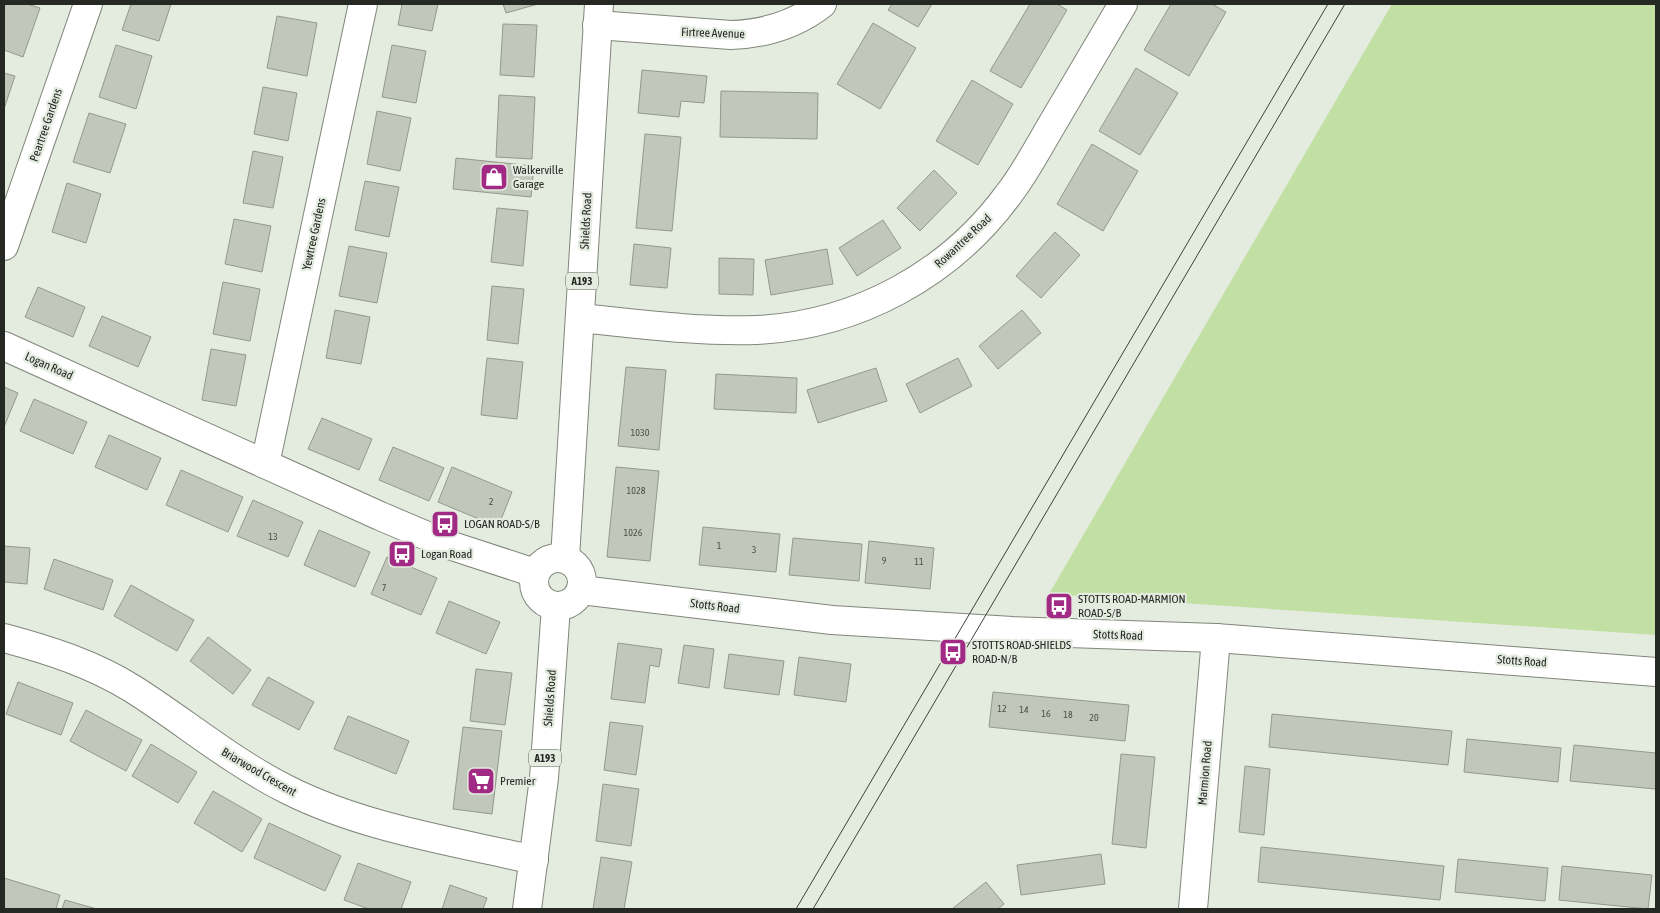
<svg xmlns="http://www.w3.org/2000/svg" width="1660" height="913" font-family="'Asap Condensed',sans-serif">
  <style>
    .green { fill: #c2e0a3 }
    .building { fill: #c1c7bb; stroke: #93998d }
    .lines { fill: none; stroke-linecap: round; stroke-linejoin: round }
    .street-casing { stroke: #80867b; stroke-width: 30 }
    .secondary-casing { stroke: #80867b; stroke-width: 30 }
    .primary-casing { stroke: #80867b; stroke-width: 30 }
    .street { stroke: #fff; stroke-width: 28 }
    .secondary { stroke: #fff; stroke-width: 28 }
    .primary { stroke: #fff; stroke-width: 28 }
    .tram { stroke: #3f413c; stroke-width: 1 }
    .labels { text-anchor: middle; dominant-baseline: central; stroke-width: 4.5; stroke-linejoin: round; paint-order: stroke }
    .number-label { font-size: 10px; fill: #4d504a }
    .shield { fill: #e4ebdf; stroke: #5f625c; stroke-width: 1 }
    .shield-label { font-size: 11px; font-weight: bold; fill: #262824 }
    .street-label { font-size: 12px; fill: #262824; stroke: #e4ebdf }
    .poi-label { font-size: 12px; fill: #262824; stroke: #e4ebdf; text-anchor: start }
  </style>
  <rect width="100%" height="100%" fill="#e4ebdf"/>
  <polygon class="green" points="1392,4 1656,4 1656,635 1049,594"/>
  <g class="building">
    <polygon points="4,4 27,4 40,8 23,57 4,50"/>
    <polygon points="131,4 171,4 159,41 122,30"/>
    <polygon points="402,4 438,4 432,31 398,25"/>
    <polygon points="503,4 538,4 506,13"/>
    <polygon points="892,4 932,4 918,27 888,10"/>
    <polygon points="1030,4 1057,4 1067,10 1021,88 990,71"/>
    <polygon points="1171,4 1212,4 1226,12 1189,76 1144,50"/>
    <polygon points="277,16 317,23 307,76 267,68"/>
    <polygon points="873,23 916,48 880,109 837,84"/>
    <polygon points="503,24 537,25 534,77 500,75"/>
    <polygon points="116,45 152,56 136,109 99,97"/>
    <polygon points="392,45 426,51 416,103 382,97"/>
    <polygon points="1136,68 1178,93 1140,155 1099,131"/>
    <polygon points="642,70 707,76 704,103 681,101 679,117 638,113"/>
    <polygon points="4,73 15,76 4,109"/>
    <polygon points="972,80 1013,104 978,165 936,141"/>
    <polygon points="263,87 297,93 288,141 254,134"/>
    <polygon points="721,91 818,93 817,139 720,137"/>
    <polygon points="499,95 535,97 532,159 496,157"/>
    <polygon points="377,111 411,118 400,171 367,164"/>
    <polygon points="89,113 126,124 110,173 73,162"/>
    <polygon points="645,134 681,137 672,231 636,228"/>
    <polygon points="1092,144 1138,171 1103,231 1057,204"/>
    <polygon points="253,151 283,157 273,208 243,203"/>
    <polygon points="456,158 534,166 531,197 453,189"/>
    <polygon points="934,170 957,193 920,231 897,208"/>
    <polygon points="365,181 399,187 389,237 355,230"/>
    <polygon points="67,183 101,194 86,243 52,232"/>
    <polygon points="497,208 528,211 523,266 491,262"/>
    <polygon points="234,219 271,226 262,272 225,264"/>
    <polygon points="883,220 901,248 857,276 839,248"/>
    <polygon points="1055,232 1080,255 1041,298 1016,276"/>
    <polygon points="634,244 671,248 667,288 630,285"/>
    <polygon points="349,246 387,253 377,303 339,296"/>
    <polygon points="827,249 833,284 771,295 765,260"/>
    <polygon points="719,258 754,259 753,295 719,294"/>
    <polygon points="223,282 260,289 250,341 213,334"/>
    <polygon points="492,286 524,289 518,344 487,340"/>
    <polygon points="38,287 85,307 73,337 25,317"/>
    <polygon points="335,310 370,317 361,364 326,358"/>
    <polygon points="1022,310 1041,333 998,369 979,346"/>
    <polygon points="102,316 151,337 138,367 89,346"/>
    <polygon points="211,349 246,355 236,406 202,400"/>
    <polygon points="487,358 523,362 517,419 481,415"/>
    <polygon points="958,358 972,386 920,413 906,384"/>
    <polygon points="626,367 666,370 659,450 618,446"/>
    <polygon points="876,368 887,401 818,423 807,390"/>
    <polygon points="716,374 797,378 796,413 714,409"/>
    <polygon points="4,387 18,393 4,427"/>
    <polygon points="34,399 87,422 73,454 20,431"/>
    <polygon points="322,418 372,439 359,470 308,449"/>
    <polygon points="109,435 161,458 147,490 95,467"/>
    <polygon points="393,447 444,468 429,501 379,480"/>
    <polygon points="452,467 512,492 498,527 438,502"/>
    <polygon points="616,467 659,471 650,561 607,557"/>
    <polygon points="181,470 243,497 228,532 166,505"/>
    <polygon points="253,500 303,522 288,557 237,536"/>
    <polygon points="703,527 780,534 776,572 699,565"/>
    <polygon points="319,530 370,552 355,587 304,565"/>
    <polygon points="793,538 862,544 859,581 789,575"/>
    <polygon points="869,541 934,548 930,589 865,583"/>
    <polygon points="4,546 30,548 27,584 4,582"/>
    <polygon points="387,557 437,578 421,615 371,594"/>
    <polygon points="54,559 113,580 103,610 44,589"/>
    <polygon points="131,585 194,620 177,651 114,616"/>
    <polygon points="449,601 500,622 486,654 436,633"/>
    <polygon points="208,637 251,670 233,694 190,661"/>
    <polygon points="618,643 662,649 659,667 650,665 645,703 611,699"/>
    <polygon points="684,645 714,649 709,688 678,683"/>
    <polygon points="729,654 784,661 779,695 724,688"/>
    <polygon points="799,657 851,664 846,702 794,695"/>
    <polygon points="476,669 512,673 505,725 470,721"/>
    <polygon points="268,677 314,702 299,730 252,705"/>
    <polygon points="18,682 73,703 61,735 6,714"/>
    <polygon points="993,692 1129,705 1125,741 989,727"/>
    <polygon points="86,710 142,740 126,771 70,741"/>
    <polygon points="1272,714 1452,731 1448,765 1269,747"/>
    <polygon points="348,716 409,741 396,774 334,749"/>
    <polygon points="610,722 643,726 636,775 604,770"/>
    <polygon points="463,727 502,731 492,814 453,809"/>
    <polygon points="1467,739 1561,748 1558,782 1464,772"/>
    <polygon points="151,744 197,772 178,803 132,776"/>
    <polygon points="1574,745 1656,753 1656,789 1570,781"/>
    <polygon points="1121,754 1155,757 1146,848 1112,844"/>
    <polygon points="1245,766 1270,769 1264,835 1239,832"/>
    <polygon points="603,784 639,789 631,846 596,841"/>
    <polygon points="213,791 262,819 242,852 194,823"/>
    <polygon points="269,823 341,856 325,891 254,858"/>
    <polygon points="1261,847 1444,866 1440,900 1258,882"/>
    <polygon points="1101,854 1105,884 1021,895 1017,865"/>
    <polygon points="601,857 632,862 624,909 593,909"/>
    <polygon points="1458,859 1548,868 1545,901 1455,892"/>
    <polygon points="358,863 411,882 401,909 369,909 344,900"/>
    <polygon points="1562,866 1652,875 1648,909 1559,900"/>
    <polygon points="4,878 60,895 56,909 4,909"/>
    <polygon points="986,882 1004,904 998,909 952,909"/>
    <polygon points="450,885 487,898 483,909 442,909"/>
    <polygon points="65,900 97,909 62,909"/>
  </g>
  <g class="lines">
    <defs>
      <g id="street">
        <path d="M597,25L731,35C765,34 795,25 822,4"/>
        <polyline points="4,246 88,4"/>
        <path d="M580,318C639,324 699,332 757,330C857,325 949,275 1008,195C1026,172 1039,146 1054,121C1077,82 1100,43 1123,4"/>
        <polyline points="265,464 363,4"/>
        <path d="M4,638C49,650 93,664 133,689C185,722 232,762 288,790C364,828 452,841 534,860"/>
        <polyline points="1193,909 1216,638"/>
      </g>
      <g id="secondary">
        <polyline points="4,346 380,516 446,544 535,573"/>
        <polyline points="581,590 832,620 1012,631 1216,638 1656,672"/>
      </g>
      <g id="primary">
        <circle cx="558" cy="582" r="24"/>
        <polyline points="565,558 599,4"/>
        <polyline points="527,909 544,778 556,606"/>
      </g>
    </defs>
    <use href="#street" class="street-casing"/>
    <use href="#secondary" class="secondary-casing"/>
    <use href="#primary" class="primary-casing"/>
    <use href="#street" class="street"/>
    <use href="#secondary" class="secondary"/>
    <use href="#primary" class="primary"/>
    <g class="tram">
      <polyline points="796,909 1328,4"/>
      <polyline points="813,909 1345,4"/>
    </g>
  </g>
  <defs>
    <symbol id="shop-square" viewBox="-11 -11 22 22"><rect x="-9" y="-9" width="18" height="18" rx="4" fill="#a12b84" stroke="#e4ebdf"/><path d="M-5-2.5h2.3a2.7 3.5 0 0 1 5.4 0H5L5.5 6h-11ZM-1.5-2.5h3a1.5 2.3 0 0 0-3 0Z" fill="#fff"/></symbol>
    <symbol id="bus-square" viewBox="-11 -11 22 22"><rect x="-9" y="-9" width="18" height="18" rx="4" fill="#a12b84" stroke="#e4ebdf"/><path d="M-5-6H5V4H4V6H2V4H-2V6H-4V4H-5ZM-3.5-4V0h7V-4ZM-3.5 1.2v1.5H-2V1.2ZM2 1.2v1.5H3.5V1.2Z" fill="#fff"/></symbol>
    <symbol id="supermarket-square" viewBox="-11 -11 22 22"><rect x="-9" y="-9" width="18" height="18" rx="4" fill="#a12b84" stroke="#e4ebdf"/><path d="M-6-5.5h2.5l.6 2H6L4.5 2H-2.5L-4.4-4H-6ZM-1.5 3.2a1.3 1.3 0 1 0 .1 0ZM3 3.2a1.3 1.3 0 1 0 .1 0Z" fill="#fff"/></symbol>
  </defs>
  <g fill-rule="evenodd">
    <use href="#shop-square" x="478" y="161" width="32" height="32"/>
    <use href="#bus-square" x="429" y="508" width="32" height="32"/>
    <use href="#bus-square" x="386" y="538" width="32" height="32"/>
    <use href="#bus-square" x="1043" y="590" width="32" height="32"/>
    <use href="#bus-square" x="937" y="636" width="32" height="32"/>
    <use href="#supermarket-square" x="465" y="765" width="32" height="32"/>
  </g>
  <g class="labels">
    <g class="number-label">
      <text x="640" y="432">1030</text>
      <text x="636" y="490">1028</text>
      <text x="491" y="501">2</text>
      <text x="633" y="532">1026</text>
      <text x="273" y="536">13</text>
      <text x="719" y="545">1</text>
      <text x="754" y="549">3</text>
      <text x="884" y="560">9</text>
      <text x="919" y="561">11</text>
      <text x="384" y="587">7</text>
      <text x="1002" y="708">12</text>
      <text x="1024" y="709">14</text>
      <text x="1046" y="713">16</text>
      <text x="1068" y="714">18</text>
      <text x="1094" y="717">20</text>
    </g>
    <g class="shield">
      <rect x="566" y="272.5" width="32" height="17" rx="4"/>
      <rect x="529" y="749.5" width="32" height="17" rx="4"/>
    </g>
    <g class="shield-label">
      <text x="582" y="281">A193</text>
      <text x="545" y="758">A193</text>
    </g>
    <g class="street-label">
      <text transform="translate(713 33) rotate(2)">Firtree Avenue</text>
      <text transform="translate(46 125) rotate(-71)">Peartree Gardens</text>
      <text transform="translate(586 221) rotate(-87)">Shields Road</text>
      <text transform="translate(314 234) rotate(-78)">Yewtree Gardens</text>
      <text transform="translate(963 241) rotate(-43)">Rowantree Road</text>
      <text transform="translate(49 366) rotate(24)">Logan Road</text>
      <text transform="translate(715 606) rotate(7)">Stotts Road</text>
      <text transform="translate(1118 635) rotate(2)">Stotts Road</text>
      <text transform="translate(1522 661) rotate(4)">Stotts Road</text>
      <text transform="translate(550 698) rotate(-86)">Shields Road</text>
      <text transform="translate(259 772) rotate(30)">Briarwood Crescent</text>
      <text transform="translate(1205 773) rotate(-85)">Marmion Road</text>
    </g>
    <g class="poi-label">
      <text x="513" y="170">Walkerville<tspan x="513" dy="14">Garage</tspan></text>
      <text x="464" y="524">LOGAN ROAD-S/B</text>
      <text x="421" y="554">Logan Road</text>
      <text x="1078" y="599">STOTTS ROAD-MARMION<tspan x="1078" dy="14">ROAD-S/B</tspan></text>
      <text x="972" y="645">STOTTS ROAD-SHIELDS<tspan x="972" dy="14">ROAD-N/B</tspan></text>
      <text x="500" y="781">Premier</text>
    </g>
  </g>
  <rect width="1660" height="913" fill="none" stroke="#262824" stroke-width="10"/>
</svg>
